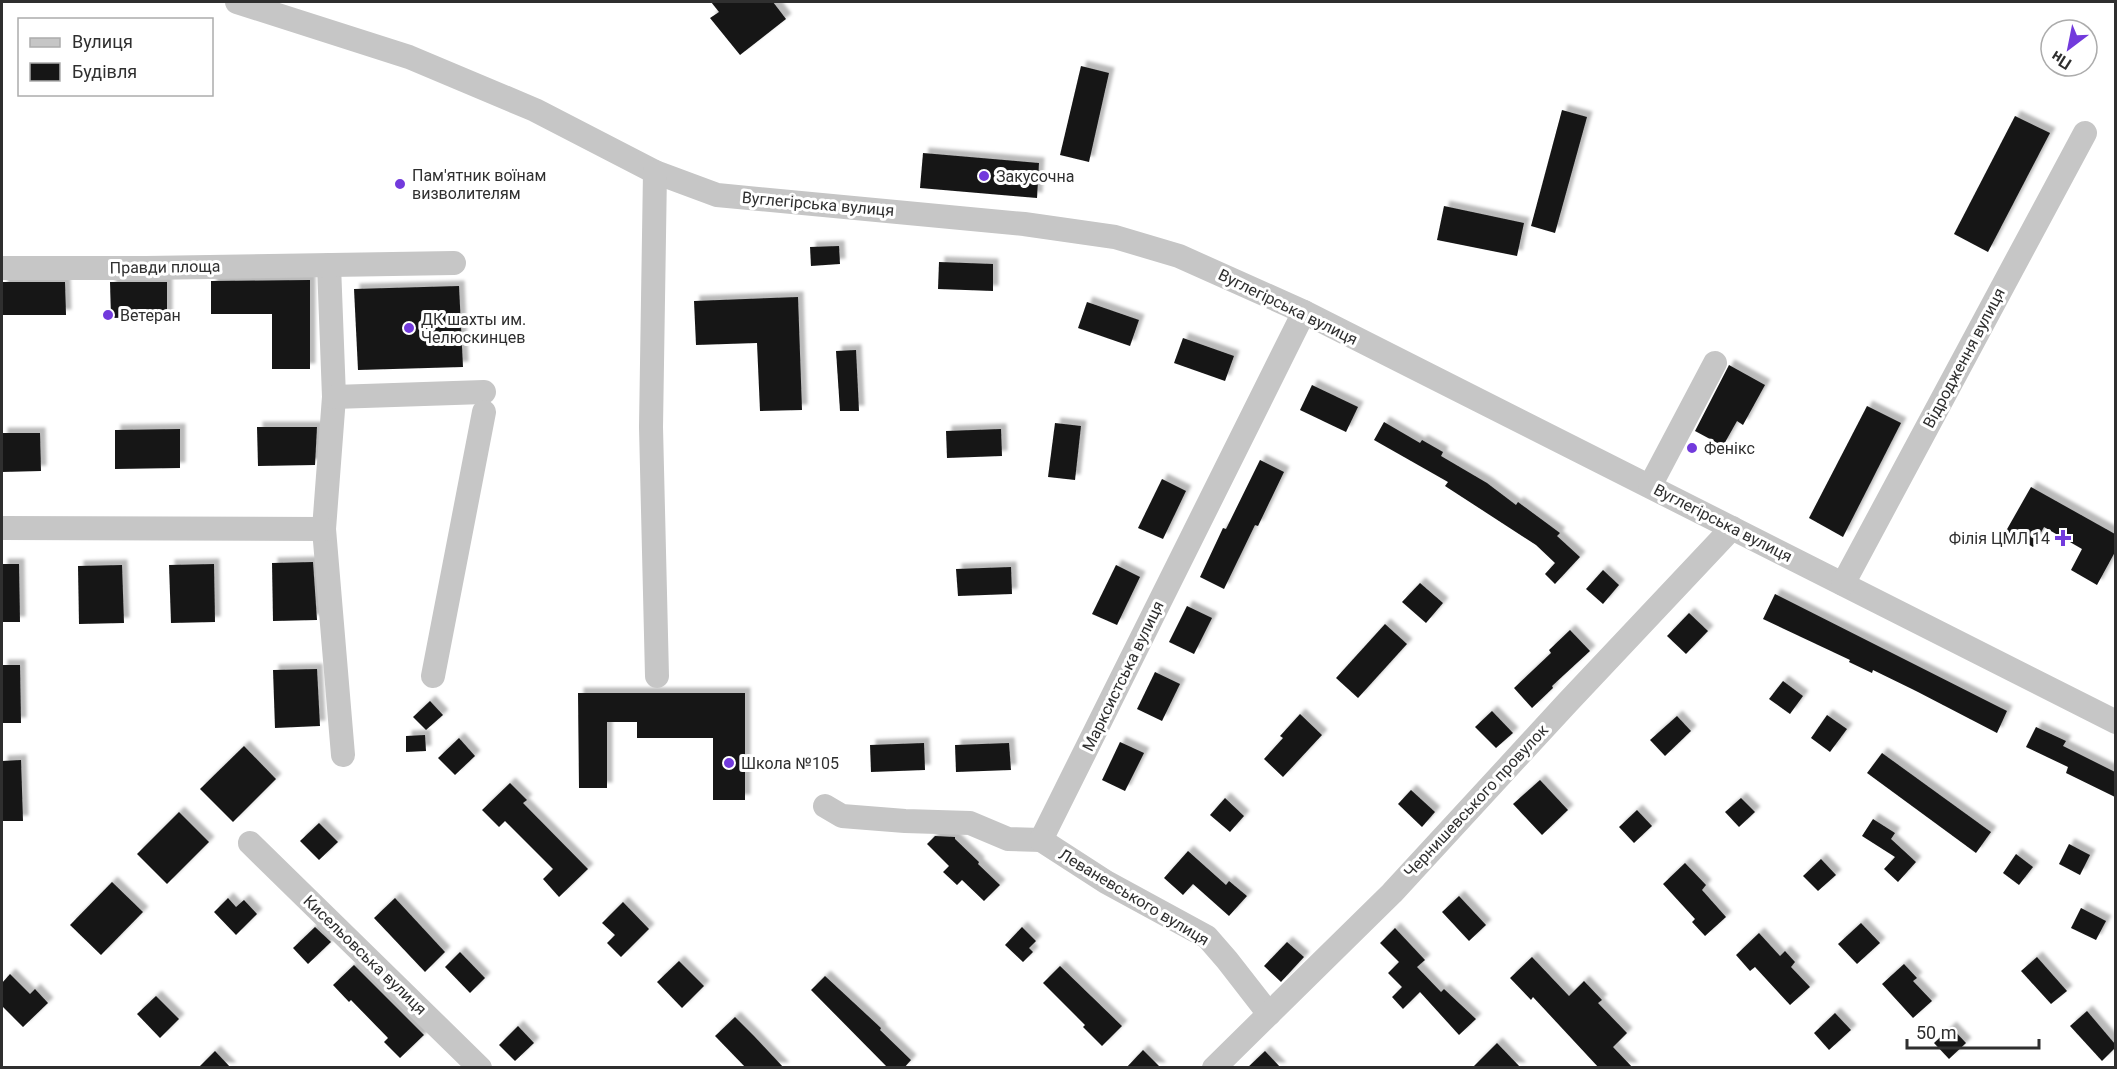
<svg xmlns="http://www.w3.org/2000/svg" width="2117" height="1069" font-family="Roboto,sans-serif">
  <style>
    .building { fill: #161616; filter: url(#shadow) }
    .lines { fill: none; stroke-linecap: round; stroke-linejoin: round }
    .minor { stroke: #c6c6c6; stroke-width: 24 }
    .poi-dot { fill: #723adc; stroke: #fff; stroke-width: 2 }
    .labels { text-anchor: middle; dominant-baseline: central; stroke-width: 6; stroke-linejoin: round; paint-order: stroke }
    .poi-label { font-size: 16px; fill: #2f2f2f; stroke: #fff; text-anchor: start }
    .street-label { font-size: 16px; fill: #2f2f2f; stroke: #fff }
  </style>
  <defs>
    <filter id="shadow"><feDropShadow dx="5.5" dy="-5.5" stdDeviation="1.5" flood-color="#0004"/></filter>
  </defs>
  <rect width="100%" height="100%" fill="#fff"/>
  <g class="building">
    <polygon points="711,2 773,2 786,19 740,55 710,18 719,12"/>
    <polygon points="1081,66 1109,73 1089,162 1060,155"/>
    <polygon points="1562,110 1587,117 1555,233 1531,226"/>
    <polygon points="2015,116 2050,133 1988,252 1954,234"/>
    <polygon points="923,153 1039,163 1037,198 920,188"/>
    <polygon points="1444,206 1524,223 1517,256 1437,240"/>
    <polygon points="839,246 840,264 811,266 810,247"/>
    <polygon points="939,262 993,264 993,291 938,289"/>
    <polygon points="310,280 310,369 272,369 272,314 211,314 211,281"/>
    <polygon points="2,282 65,282 66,315 2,315"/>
    <polygon points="110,282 167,282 167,317 111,318"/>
    <polygon points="459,286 463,367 358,370 354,289"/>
    <polygon points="798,297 802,410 760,411 757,343 696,345 694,301"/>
    <polygon points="1087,302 1139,320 1130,346 1078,328"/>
    <polygon points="1183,338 1234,356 1225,381 1174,363"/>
    <polygon points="856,350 859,411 840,411 836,351"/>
    <polygon points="1729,365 1765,385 1743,425 1737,421 1723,446 1695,431"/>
    <polygon points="1312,385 1358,407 1346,432 1300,410"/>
    <polygon points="1867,406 1901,423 1843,537 1809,518"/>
    <polygon points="1384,422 1420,443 1422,440 1443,452 1441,456 1487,483 1516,505 1518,502 1560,533 1557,536 1580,557 1555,584 1545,574 1555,563 1536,545 1445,486 1448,482 1374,440"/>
    <polygon points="1055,423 1081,426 1075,480 1048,477"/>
    <polygon points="257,427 317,427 315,465 258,466"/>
    <polygon points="180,429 180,468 115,469 115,430"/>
    <polygon points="1001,429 1002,456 947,458 946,431"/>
    <polygon points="2,433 40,433 41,471 2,472"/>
    <polygon points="1260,460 1284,472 1258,526 1255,525 1224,589 1200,577 1223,528 1226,529"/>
    <polygon points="1162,479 1186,491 1163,539 1138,528"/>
    <polygon points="2031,487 2115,534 2115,552 2097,585 2071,570 2082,549 2044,527 2033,547 2006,531"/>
    <polygon points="313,562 317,620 273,621 272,563"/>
    <polygon points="2,564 19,564 20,622 2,622"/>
    <polygon points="214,564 215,622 171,623 169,565"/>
    <polygon points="122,565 124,623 79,624 78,566"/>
    <polygon points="1116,565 1140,577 1117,625 1092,614"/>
    <polygon points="1011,567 1012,594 958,596 956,569"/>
    <polygon points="1603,570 1619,585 1603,604 1586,589"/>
    <polygon points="1420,583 1443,603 1426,623 1402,602"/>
    <polygon points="1775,594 2007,711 1997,733 1916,691 1873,670 1872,673 1849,662 1850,660 1763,619"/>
    <polygon points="1187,606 1212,618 1194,654 1169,642"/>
    <polygon points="1689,613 1708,631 1686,654 1667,636"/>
    <polygon points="1385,624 1407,644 1358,698 1336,678"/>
    <polygon points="1570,630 1590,651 1552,686 1553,688 1532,708 1514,688 1551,653 1549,650"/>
    <polygon points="2,665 20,665 21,723 2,723"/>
    <polygon points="317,669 320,726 275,728 273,670"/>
    <polygon points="1155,672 1180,684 1162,721 1137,709"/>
    <polygon points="1783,681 1803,696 1790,714 1769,699"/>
    <polygon points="578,693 745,693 745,800 713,800 713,738 637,738 637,722 607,722 607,788 579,788"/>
    <polygon points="430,701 443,715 426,730 413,717"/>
    <polygon points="1492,711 1513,733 1496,748 1475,727"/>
    <polygon points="1300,714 1322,735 1283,777 1264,759 1283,738 1280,736"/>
    <polygon points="1827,715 1847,729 1830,752 1811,738"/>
    <polygon points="1677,716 1691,731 1665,756 1650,740"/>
    <polygon points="2036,727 2066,741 2063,746 2115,772 2115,797 2066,773 2068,767 2026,747"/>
    <polygon points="425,735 426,751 406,752 406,736"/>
    <polygon points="459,738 475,756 455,775 438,758"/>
    <polygon points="1120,742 1144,753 1125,791 1102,780"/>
    <polygon points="924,743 925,770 871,772 870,745"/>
    <polygon points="1009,743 1011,770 956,772 955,745"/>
    <polygon points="244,746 276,779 233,822 200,789"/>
    <polygon points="1882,753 1991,832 1976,853 1867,773"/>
    <polygon points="21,760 23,821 2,821 2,761"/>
    <polygon points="1540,780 1568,810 1542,835 1513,804"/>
    <polygon points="510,783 527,800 523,803 588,869 559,897 543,879 553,869 505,821 499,827 482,810"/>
    <polygon points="1411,790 1435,812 1422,827 1398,804"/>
    <polygon points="1225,798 1244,816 1230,832 1210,815"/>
    <polygon points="1741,798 1755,812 1739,827 1725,812"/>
    <polygon points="1637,810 1652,826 1634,843 1619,827"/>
    <polygon points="179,812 209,842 167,884 137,854"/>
    <polygon points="1873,819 1895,833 1891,839 1916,862 1898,882 1884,869 1895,857 1862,836"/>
    <polygon points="319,823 338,842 319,860 300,841"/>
    <polygon points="935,836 955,837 955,839 979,862 978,864 1000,885 984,901 962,880 957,885 943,872 949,866 927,844"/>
    <polygon points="2069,844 2090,855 2080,875 2059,864"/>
    <polygon points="1188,851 1226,885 1229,881 1247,896 1229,916 1193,884 1183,895 1164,878"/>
    <polygon points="2016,854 2033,867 2019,885 2003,873"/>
    <polygon points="1821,859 1836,875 1818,891 1803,876"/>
    <polygon points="1685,863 1706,885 1702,890 1726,917 1705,936 1692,922 1695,919 1663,884"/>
    <polygon points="112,882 143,912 101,955 70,925"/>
    <polygon points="1459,896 1486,925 1469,941 1442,912"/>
    <polygon points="228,898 236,907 244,900 257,914 236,935 214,912"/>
    <polygon points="395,898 445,952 425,972 374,918"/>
    <polygon points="623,902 649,929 621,957 607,943 615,935 602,923"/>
    <polygon points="2081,908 2106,921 2096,940 2071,928"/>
    <polygon points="1861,923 1880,943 1857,964 1838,944"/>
    <polygon points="315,927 331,942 308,964 293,948"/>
    <polygon points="1022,927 1036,941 1029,948 1033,952 1023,962 1005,945"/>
    <polygon points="1395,928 1425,960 1417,967 1441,992 1444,989 1476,1019 1459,1035 1420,992 1403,1009 1392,997 1402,987 1388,973 1399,962 1380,943"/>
    <polygon points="1759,933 1780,956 1785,951 1795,962 1791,967 1810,987 1790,1005 1755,967 1750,971 1736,955"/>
    <polygon points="1287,942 1304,957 1281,982 1264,966"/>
    <polygon points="460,952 485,978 470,993 445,967"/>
    <polygon points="1532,957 1569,996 1584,981 1602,1000 1598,1003 1627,1033 1613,1047 1633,1068 1599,1068 1533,997 1531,1000 1510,978"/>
    <polygon points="2037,957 2067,991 2051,1004 2021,971"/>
    <polygon points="679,961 704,986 682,1008 657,982"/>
    <polygon points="1904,964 1917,978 1913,981 1932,1001 1913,1018 1882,984"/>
    <polygon points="354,965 424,1035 400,1058 384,1042 388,1038 351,1000 349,1002 333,985"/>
    <polygon points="1060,966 1122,1026 1102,1046 1083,1027 1085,1025 1043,983"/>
    <polygon points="10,974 30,994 35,989 48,1003 23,1027 2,1006 2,983"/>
    <polygon points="825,976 881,1028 880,1030 911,1060 904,1068 888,1068 811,990"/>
    <polygon points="156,996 179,1019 160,1038 137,1014"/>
    <polygon points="2087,1011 2115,1044 2115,1048 2102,1061 2070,1026"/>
    <polygon points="1835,1013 1851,1030 1829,1050 1814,1033"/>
    <polygon points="735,1017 754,1036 784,1068 746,1068 715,1036"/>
    <polygon points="518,1026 534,1043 515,1061 499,1045"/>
    <polygon points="1951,1027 1966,1043 1949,1059 1934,1043"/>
    <polygon points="1497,1043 1521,1068 1472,1068"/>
    <polygon points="1143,1050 1161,1068 1126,1068"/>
    <polygon points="215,1051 231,1068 198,1068"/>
    <polygon points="1265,1051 1281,1068 1247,1068"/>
  </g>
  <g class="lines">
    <g class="minor">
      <polyline points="237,2 409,57 535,110 655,172 717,195 1024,224 1115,237 1179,256 1304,312 2116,722"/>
      <polyline points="655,172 651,427 657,676"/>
      <polyline points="329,265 334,397 324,529 343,755"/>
      <polyline points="2,268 146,268 454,263"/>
      <polyline points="334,397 484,392"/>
      <polyline points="1650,486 1715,363"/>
      <polyline points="2,528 324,529"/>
      <polyline points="1843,584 2085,133"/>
      <polyline points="433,676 484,412"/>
      <polyline points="825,806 842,816 905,821 970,823 1008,839 1041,840"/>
      <polyline points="1041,840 1304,312"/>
      <polyline points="1041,840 1106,882 1207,937 1227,960 1269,1014"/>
      <polyline points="250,843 480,1068"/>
      <polyline points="1214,1068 1392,893 1568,702 1732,528"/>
    </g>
  </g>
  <g class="poi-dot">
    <circle cx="984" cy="176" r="6"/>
    <circle cx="400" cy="184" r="6"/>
    <circle cx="108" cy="315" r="6"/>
    <circle cx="409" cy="328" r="6"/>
    <circle cx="1692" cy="448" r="6"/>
    <path d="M2060 529h6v6h6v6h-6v6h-6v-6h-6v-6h6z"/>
    <circle cx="729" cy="763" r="6"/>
  </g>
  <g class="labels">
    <g class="poi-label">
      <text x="412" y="175">Пам'ятник воїнам<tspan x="412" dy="18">визволителям</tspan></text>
      <text x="996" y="176">Закусочна</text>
      <text x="120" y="315">Ветеран</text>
      <text x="421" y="319">ДК шахты им.<tspan x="421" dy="18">Челюскинцев</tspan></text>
      <text x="1704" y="448">Фенікс</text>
      <text x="2050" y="538" text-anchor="end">Філія ЦМЛ 14</text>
      <text x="741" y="763">Школа №105</text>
    </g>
    <g class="street-label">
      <text transform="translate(818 204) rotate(5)">Вуглегірська вулиця</text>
      <text transform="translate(165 267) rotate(-1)">Правди площа</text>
      <text transform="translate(1288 307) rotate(26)">Вуглегірська вулиця</text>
      <text transform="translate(1964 358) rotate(-62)">Відродження вулиця</text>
      <text transform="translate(1723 523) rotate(27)">Вуглегірська вулиця</text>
      <text transform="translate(1123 676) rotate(-64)">Марксистська вулиця</text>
      <text transform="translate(1476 801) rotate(-47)">Чернишевського провулок</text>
      <text transform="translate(1134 897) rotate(31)">Леваневського вулиця</text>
      <text transform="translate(365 955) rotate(44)">Кисельовська вулиця</text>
    </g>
  </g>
  <rect width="2117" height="1069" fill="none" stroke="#2f2f2f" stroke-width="6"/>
  <rect x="18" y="18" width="195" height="78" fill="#ffffff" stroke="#acacac" stroke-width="1.5"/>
  <rect x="30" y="38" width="30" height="9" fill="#c6c6c6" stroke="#acacac" stroke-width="1.5"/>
  <text x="72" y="48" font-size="18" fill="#2f2f2f">Вулиця</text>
  <rect x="30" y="63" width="30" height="18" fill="#161616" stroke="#acacac" stroke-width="1.5"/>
  <text x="72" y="78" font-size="18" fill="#2f2f2f">Будівля</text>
  <g transform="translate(2069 48) rotate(212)"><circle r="28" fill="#ffffff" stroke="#acacac" stroke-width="1.5"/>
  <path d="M0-4.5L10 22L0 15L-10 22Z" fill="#723adc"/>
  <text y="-9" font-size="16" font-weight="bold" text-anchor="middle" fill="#2f2f2f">Пн</text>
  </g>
  <path d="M1907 1039v9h132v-9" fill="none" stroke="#2f2f2f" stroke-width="3"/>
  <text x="1916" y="1039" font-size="18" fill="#2f2f2f" stroke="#ffffff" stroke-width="4.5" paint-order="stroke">50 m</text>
</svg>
